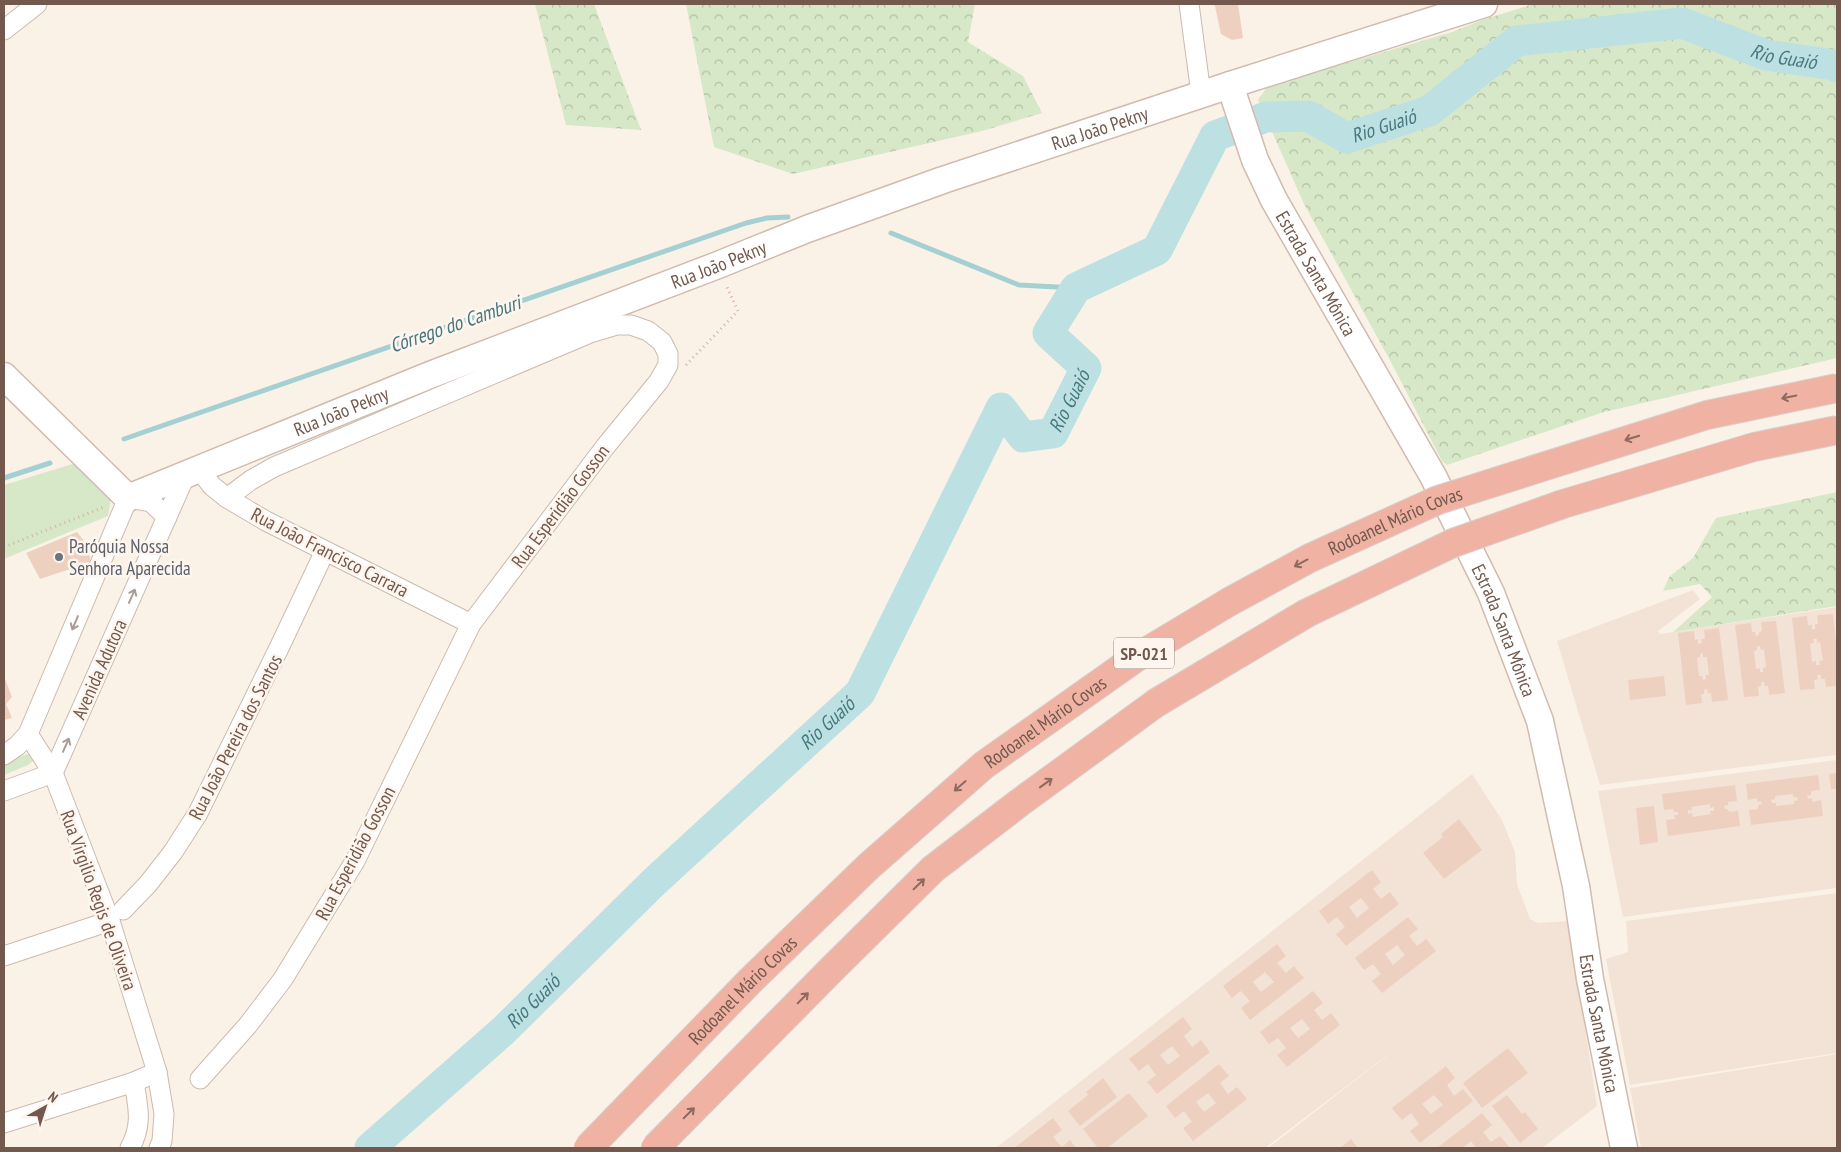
<svg xmlns="http://www.w3.org/2000/svg" width="1841" height="1152" font-family="'PT Sans Narrow',sans-serif">
  <style>
    .residential { fill: #f2e3d6 }
    .green { fill: #d6e8c7 }
    .forest { fill: url(#forest-crowns) }
    .lines { fill: none; stroke-linecap: round; stroke-linejoin: round }
    .stream { stroke: #a4d0d4; stroke-width: 5 }
    .river { stroke: #bde0e3; stroke-width: 31 }
    .building { fill: #eed0c1; fill-rule: evenodd }
    .street-casing { stroke: #ccbaae; stroke-width: 21 }
    .secondary-casing { stroke: #d0bbaf; stroke-width: 29 }
    .path { stroke: #d3b3a4; stroke-width: 3; stroke-dasharray: 1 4; stroke-linecap: butt }
    .street { stroke: #fff; stroke-width: 19 }
    .secondary { stroke: #fff; stroke-width: 26 }
    .highway-bridge-casing { stroke: #d8d0cd; stroke-width: 30; stroke-linecap: butt }
    .highway-bridge { stroke: #f0b2a3; stroke-width: 28 }
    .oneway { stroke: #8c6a5e }
    .oneway2 { stroke: #ab9b94 }
    .worship-dot { fill: #6b7280; stroke: #fef6ee; stroke-width: 2 }
    .labels { text-anchor: middle; dominant-baseline: central; stroke-width: 5; stroke-linejoin: round; paint-order: stroke }
    .shield { fill: #fef6ee; stroke: #9d877d; stroke-width: 1 }
    .shield-label { font-size: 18px; font-weight: bold; fill: #73584d }
    .street-label { font-size: 19px; fill: #73584d; stroke: #fef6ee }
    .worship-label { font-size: 19px; fill: #5b616d; stroke: #fef6ee; text-anchor: start }
    .water-label { font-size: 20px; font-style: italic; fill: #46787e; stroke: #fef6ee }
  </style>
  <defs>
    <pattern id="forest-crowns" width="20" height="18" patternUnits="userSpaceOnUse" patternTransform="scale(1.25)"><rect width="20" height="18" fill="#d6e8c7"/><path d="M2 6a3 3 0 1 1 6 0M12 15a3 3 0 1 1 6 0" fill="none" stroke="#b2bfa4"/></pattern>
  </defs>
  <rect width="100%" height="100%" fill="#fbf2e7"/>
  <g class="residential">
    <polygon points="1693,590 1700,599 1658,631 1660,634 1837,607 1837,755 1600,785 1557,641"/>
    <polygon points="1837,760 1837,888 1623,917 1598,791"/>
    <polygon points="1472,774 1502,820 1515,852 1517,884 1530,919 1538,923 1569,921 1597,1106 1542,1148 1268,1148 1406,1041 1265,1148 996,1148"/>
    <polygon points="1837,893 1837,1053 1630,1085 1606,959 1628,952 1626,921"/>
    <polygon points="1837,1054 1837,1148 1641,1148 1630,1088"/>
  </g>
  <g class="green">
    <polygon points="79,462 112,492 108,516 4,559 4,485"/>
    <polygon points="30,753 34,755 33,761 28,765 4,775 4,763"/>
  </g>
  <g class="forest">
    <polygon points="535,4 594,4 641,130 566,125"/>
    <polygon points="686,4 975,4 968,42 1023,76 1042,113 982,131 793,174 714,147"/>
    <polygon points="1533,4 1837,4 1837,358 1604,412 1447,465 1442,461 1392,364 1304,204 1258,100 1268,86 1452,32 1482,20"/>
    <polygon points="1837,492 1837,606 1673,632 1712,597 1700,584 1663,591 1669,577 1693,558 1716,518"/>
  </g>
  <g class="lines">
    <g class="stream">
      <polyline points="891,233 1019,285 1076,288"/>
      <polyline points="124,439 746,223 767,218 788,217"/>
      <polyline points="4,478 50,463"/>
    </g>
    <path class="river" id="s1" d="M370,1148L503,1031L654,882L860,693L1001,408L1023,437L1053,433L1086,368L1048,333L1076,288L1157,250L1215,136L1266,117L1308,116L1347,138L1429,111L1517,41L1682,23L1766,55L1834,65L1837,67"/>
  </g>
  <g class="building">
    <polygon points="1210,4 1238,4 1243,38 1232,40 1221,34 1215,6"/>
    <polygon points="77,532 87,545 91,562 40,579 26,553"/>
    <path d="M1833,614L1837,652V686L1826,687L1825,679H1821V675H1817L1818,679L1814,680L1815,689L1800,690L1792,618L1807,616L1808,625H1812V629H1815V624H1818L1817,615ZM1813,639H1817V643L1820,642L1823,660L1819,661L1820,665H1816V661L1812,662L1810,644L1814,643Z"/>
    <path d="M1776,621L1785,693L1769,695L1768,686H1765L1764,682H1761V686L1758,687L1759,696L1744,697L1735,625L1751,623L1752,632H1755L1756,636L1759,635V632L1762,631L1761,622ZM1757,646H1760L1761,650L1764,649L1766,667L1763,668V672H1760V668L1756,669L1754,651L1757,650Z"/>
    <path d="M1719,628L1728,700L1712,702L1711,693H1708L1707,689L1704,690V694H1701L1702,703L1686,705L1678,633L1694,631L1695,640L1698,639V644L1702,643L1701,639H1705L1704,630ZM1703,653V657H1707L1709,675H1706V679L1703,680L1702,676H1699L1697,658L1700,657V654Z"/>
    <polygon points="4,676 12,697 6,704 12,718 4,720"/>
    <polygon points="1664,676 1666,696 1630,700 1628,680"/>
    <polygon points="1837,773 1837,789 1831,789 1829,774"/>
    <path d="M1818,775L1820,790L1811,791V795L1807,796L1808,799L1812,798V802L1821,800L1823,816L1751,825L1749,810L1758,809V805L1762,804L1761,801L1757,802V798L1748,800L1746,784ZM1793,794V797H1797L1798,800L1794,801V804L1776,806V803H1772L1771,800L1775,799V796Z"/>
    <path d="M1735,785L1737,801L1728,802V805L1724,806L1725,809H1728L1729,812L1738,811L1740,826L1668,836L1666,820L1675,819L1674,815H1678V812H1674L1673,809L1664,810L1662,794ZM1710,804V808L1714,807V811H1710L1711,814L1693,817L1692,813L1688,814V810H1692L1691,807Z"/>
    <polygon points="1654,806 1658,842 1640,845 1636,808"/>
    <polygon points="1459,819 1482,850 1444,879 1423,853 1443,837 1441,834"/>
    <path d="M1372,870L1381,882L1373,889L1381,899L1390,892L1399,904L1346,946L1336,934L1345,927L1337,917L1328,924L1319,911ZM1361,898L1369,908L1357,918L1349,907Z"/>
    <path d="M1408,917L1418,929L1409,936L1417,946L1426,939L1436,951L1382,993L1372,981L1381,974L1373,964L1364,970L1355,958ZM1397,945L1405,955L1393,965L1385,954Z"/>
    <path d="M1277,944L1286,956L1277,963L1286,973L1294,966L1304,978L1250,1020L1241,1008L1250,1001L1241,991L1232,998L1223,986ZM1265,972L1274,982L1261,992L1253,982Z"/>
    <path d="M1313,991L1323,1003L1314,1010L1322,1020L1331,1013L1340,1025L1287,1067L1277,1055L1286,1048L1278,1038L1269,1044L1260,1032ZM1302,1019L1310,1029L1298,1038L1290,1028Z"/>
    <path d="M1183,1017L1192,1029L1184,1036L1192,1047L1201,1040L1210,1052L1157,1094L1147,1082L1156,1075L1148,1064L1139,1071L1129,1059ZM1172,1046L1180,1056L1168,1065L1160,1055Z"/>
    <polygon points="1508,1048 1528,1073 1482,1108 1463,1083"/>
    <path d="M1219,1064L1229,1076L1220,1083L1228,1094L1237,1087L1247,1099L1193,1141L1183,1128L1192,1122L1184,1111L1175,1118L1166,1106ZM1208,1093L1216,1103L1204,1112L1196,1102Z"/>
    <path d="M1446,1066L1455,1078L1447,1085L1454,1096L1463,1089L1473,1101L1420,1143L1410,1131L1419,1124L1411,1113L1402,1120L1392,1108ZM1434,1095L1443,1105L1431,1114L1422,1104Z"/>
    <polygon points="1103,1078 1117,1097 1080,1126 1068,1111 1088,1095 1086,1092"/>
    <polygon points="1129,1093 1148,1116 1107,1148 1098,1148 1083,1129"/>
    <polygon points="1507,1095 1522,1114 1525,1112 1538,1129 1520,1143 1492,1106"/>
    <polygon points="1482,1113 1492,1125 1483,1132 1491,1142 1500,1136 1510,1148 1476,1148 1471,1141 1463,1148 1437,1148"/>
    <polygon points="1053,1118 1062,1130 1053,1137 1062,1147 1070,1140 1076,1148 1043,1148 1042,1146 1039,1148 1014,1148"/>
    <polygon points="1351,1139 1358,1148 1340,1148"/>
  </g>
  <g class="lines">
    <defs>
      <g id="street">
        <polyline points="1189,4 1201,94"/>
        <polyline points="4,30 37,4"/>
        <polyline points="199,469 212,486 227,498 266,521 471,624"/>
        <polyline points="28,734 53,773 110,921 157,1072 164,1114 162,1141 159,1148"/>
        <polyline points="4,755 17,746 28,734 128,498 151,502 167,517"/>
        <polyline points="4,791 53,773 186,474"/>
        <polyline points="123,910 148,884 173,852 198,813 279,648 325,551"/>
        <polyline points="4,956 110,921"/>
        <polyline points="200,1079 248,1025 283,979 355,861 471,624 605,447 659,381 668,365 668,354 662,342 648,331 631,325 617,325 590,333 274,467 251,480 227,498"/>
        <polyline points="4,1123 134,1082 157,1072"/>
        <path d="M130,1148C143,1124 138,1107 134,1082"/>
      </g>
      <g id="secondary">
        <path id="s2" d="M1230,85L1255,160L1274,200L1433,476L1491,593L1540,721L1576,886L1590,979L1624,1148"/>
        <path id="s3" d="M4,376L128,498L430,375L718,265L807,229L943,180L1230,85L1484,4"/>
      </g>
    </defs>
    <use href="#street" class="street-casing"/>
    <use href="#secondary" class="secondary-casing"/>
    <g class="path">
      <polyline points="686,365 738,311 726,285"/>
      <polyline points="4,547 104,507"/>
    </g>
    <use href="#street" class="street"/>
    <use href="#secondary" class="secondary"/>
    <defs>
      <g id="highway-bridge">
        <path id="s4" d="M588,1148L751,980L869,866L984,765L1134,659L1229,602L1310,558L1438,500L1707,415L1837,388"/>
        <polyline points="655,1148 831,970 933,869 1019,803 1156,703 1307,613 1453,543 1563,504 1754,447 1837,430"/>
      </g>
    </defs>
    <use href="#highway-bridge" class="highway-bridge-casing"/>
    <use href="#highway-bridge" class="highway-bridge"/>
  </g>
  <defs><path id="oneway-shaft" d="M-6 0H5M1.5-3L5.5 0L1.5 3" fill="none" stroke-width="1.6" stroke-linecap="round" stroke-linejoin="round" transform="scale(1.25)"/></defs>
  <g class="oneway">
    <use href="#oneway-shaft" transform="translate(1789 397) rotate(168)"/>
    <use href="#oneway-shaft" transform="translate(1632 438) rotate(163)"/>
    <use href="#oneway-shaft" transform="translate(1301 563) rotate(152)"/>
    <use href="#oneway-shaft" transform="translate(1046 783) rotate(-36)"/>
    <use href="#oneway-shaft" transform="translate(960 786) rotate(139)"/>
    <use href="#oneway-shaft" transform="translate(919 884) rotate(-44)"/>
    <use href="#oneway-shaft" transform="translate(803 998) rotate(-45)"/>
    <use href="#oneway-shaft" transform="translate(689 1113) rotate(-45)"/>
  </g>
  <g class="oneway2">
    <use href="#oneway-shaft" transform="translate(132 596) rotate(-66)"/>
    <use href="#oneway-shaft" transform="translate(75 623) rotate(113)"/>
    <use href="#oneway-shaft" transform="translate(66 745) rotate(-66)"/>
  </g>
  <circle class="worship-dot" cx="59" cy="557" r="5"/>
  <g class="labels">
    <rect class="shield" x="1114" y="637.5" width="60" height="31" rx="4"/>
    <g class="shield-label">
      <text x="1144" y="653">SP-021</text>
    </g>
    <g class="street-label">
      <text stroke="none"><textPath href="#s3" startOffset="1214">Rua João Pekny</textPath></text>
      <text stroke="none"><textPath href="#s3" startOffset="809">Rua João Pekny</textPath></text>
      <text stroke="none"><textPath href="#s2" startOffset="208">Estrada Santa Mônica</textPath></text>
      <text stroke="none"><textPath href="#s3" startOffset="404">Rua João Pekny</textPath></text>
      <text transform="translate(560 506) rotate(-53)">Rua Esperidião Gosson</text>
      <text stroke="none"><textPath href="#s4" startOffset="1031">Rodoanel Mário Covas</textPath></text>
      <text transform="translate(330 552) rotate(27)">Rua João Francisco Carrara</text>
      <text stroke="none"><textPath href="#s2" startOffset="612">Estrada Santa Mônica</textPath></text>
      <text transform="translate(99 669) rotate(-66)">Avenida Adutora</text>
      <text stroke="none"><textPath href="#s4" startOffset="626">Rodoanel Mário Covas</textPath></text>
      <text transform="translate(235 737) rotate(-63)">Rua João Pereira dos Santos</text>
      <text transform="translate(355 853) rotate(-62)">Rua Esperidião Gosson</text>
      <text transform="translate(99 900) rotate(70)">Rua Virgilio Regis de Oliveira</text>
      <text stroke="none"><textPath href="#s4" startOffset="221">Rodoanel Mário Covas</textPath></text>
      <text stroke="none"><textPath href="#s2" startOffset="1018">Estrada Santa Mônica</textPath></text>
    </g>
    <g class="worship-label">
      <text x="69" y="546">Paróquia Nossa<tspan x="69" dy="22">Senhora Aparecida</tspan></text>
    </g>
    <g class="water-label">
      <text stroke="none"><textPath href="#s1" startOffset="2062">Rio Guaió</textPath></text>
      <text stroke="none"><textPath href="#s1" startOffset="1628">Rio Guaió</textPath></text>
      <text transform="translate(455 324) rotate(-19)">Córrego do Camburi</text>
      <text stroke="none"><textPath href="#s1" startOffset="1089">Rio Guaió</textPath></text>
      <text stroke="none"><textPath href="#s1" startOffset="624">Rio Guaió</textPath></text>
      <text stroke="none"><textPath href="#s1" startOffset="219">Rio Guaió</textPath></text>
    </g>
  </g>
  <rect width="1841" height="1152" fill="none" stroke="#73584d" stroke-width="10"/>
  <g transform="translate(45 1107) rotate(39)" stroke="#fef6ee" stroke-width="4" paint-order="stroke">
  <path d="M0-4L9 19L0 12L-9 19Z" fill="#73584d"/>
  <text y="-8" font-size="14" font-weight="bold" text-anchor="middle" fill="#73584d">N</text>
  </g>
</svg>
